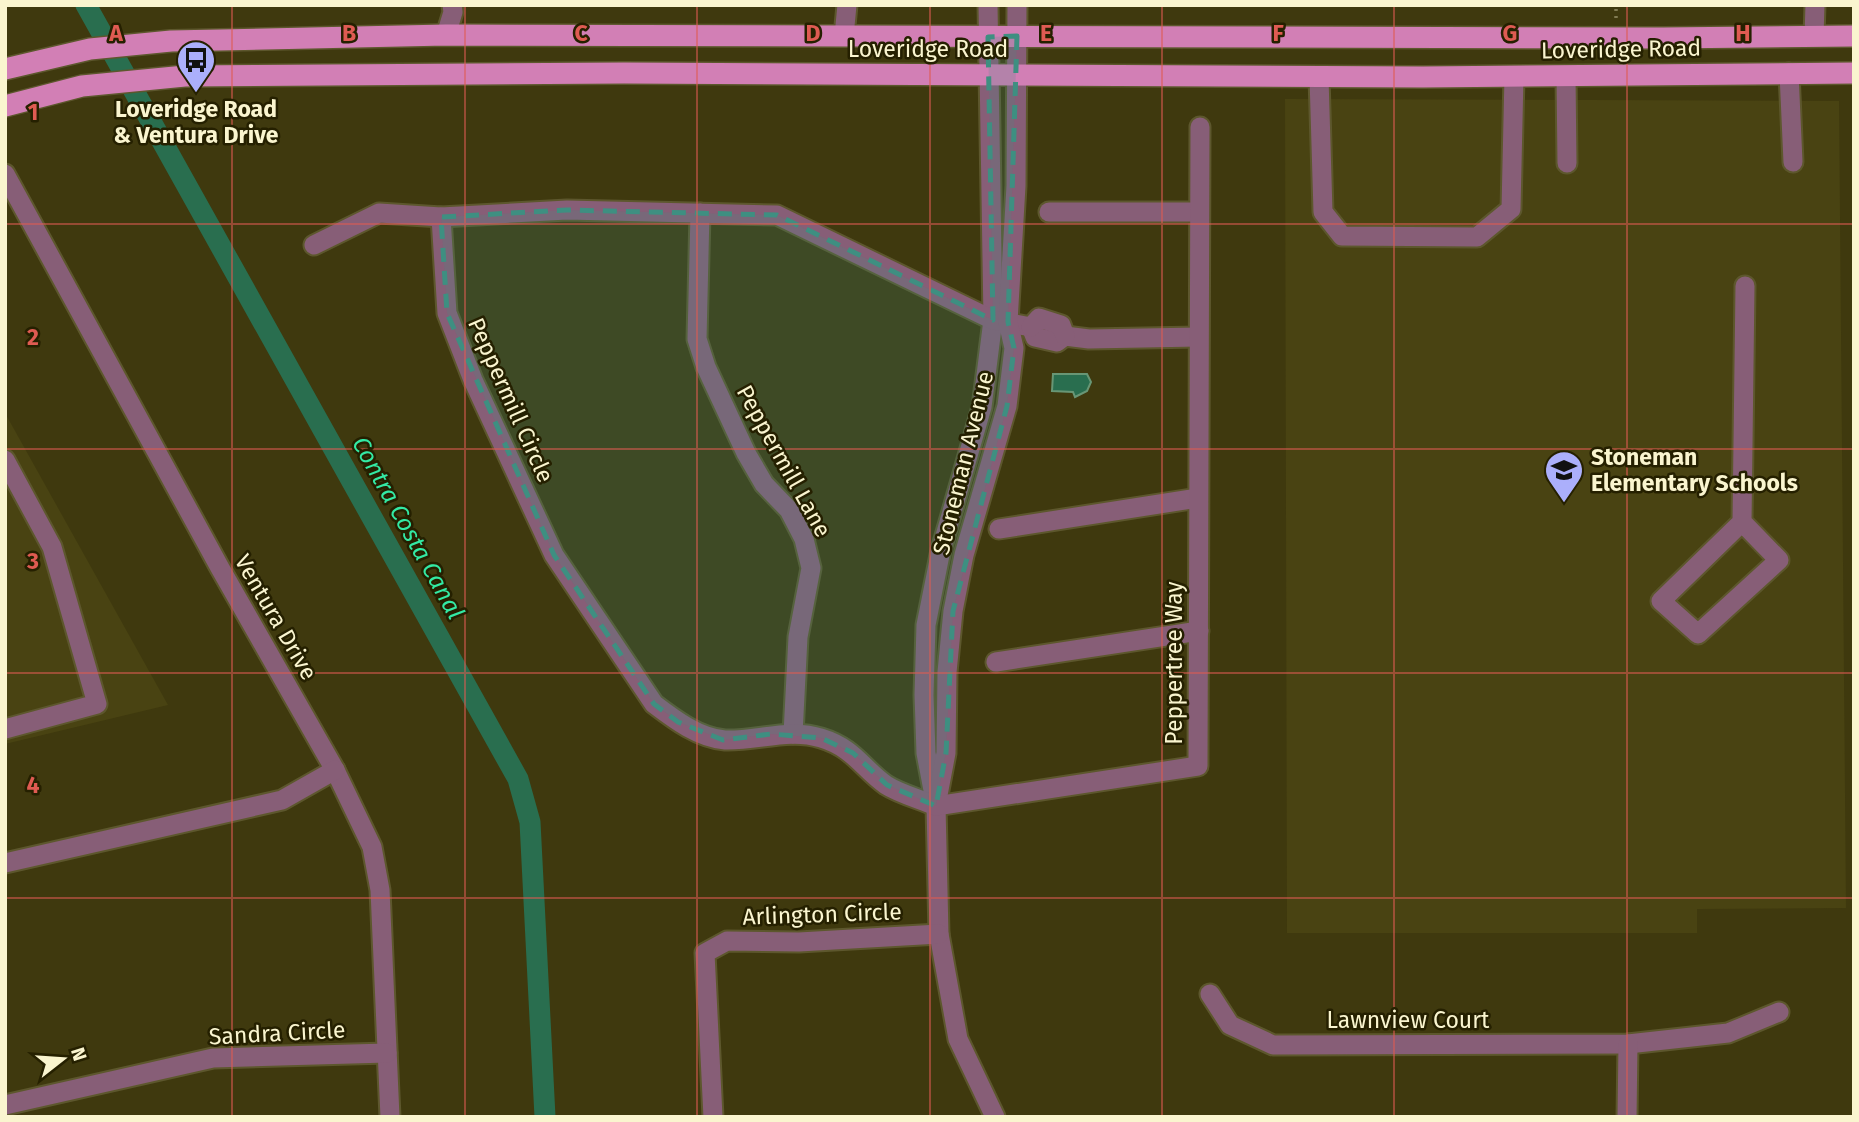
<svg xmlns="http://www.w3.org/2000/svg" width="1859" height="1122" font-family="'Fira Sans',sans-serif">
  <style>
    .built { fill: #494312 }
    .water { fill: #296e4f; stroke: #689675; stroke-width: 2 }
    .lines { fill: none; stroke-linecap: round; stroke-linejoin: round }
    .canal { stroke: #296e4f; stroke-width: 21 }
    .minor-casing { stroke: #5d572d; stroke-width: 23 }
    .major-casing { stroke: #5d572d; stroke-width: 24 }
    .path { stroke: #827c53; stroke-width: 3.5; stroke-dasharray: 2 5; stroke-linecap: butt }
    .minor { stroke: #875e77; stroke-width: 19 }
    .major { stroke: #d27fb5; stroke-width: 21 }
    .marked { fill: #3e8f81; fill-opacity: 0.2; stroke: #3e8f81; stroke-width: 5; stroke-dasharray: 14 9; stroke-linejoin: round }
    .grid { fill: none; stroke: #df5b52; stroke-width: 2; stroke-opacity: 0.55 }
    .labels { text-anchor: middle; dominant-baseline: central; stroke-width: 5; stroke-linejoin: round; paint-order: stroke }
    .street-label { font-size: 23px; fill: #faf5cf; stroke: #252000 }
    .poi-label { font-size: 23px; font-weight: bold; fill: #faf5cf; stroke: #252000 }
    .water-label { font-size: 24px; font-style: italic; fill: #33eaa4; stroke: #252000 }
    .grid-label { font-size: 23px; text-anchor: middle; font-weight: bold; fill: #df5b52; stroke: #252000; stroke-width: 5; stroke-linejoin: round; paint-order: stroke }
  </style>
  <rect width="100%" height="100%" fill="#3f390e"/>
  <g class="built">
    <polygon points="1254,5 1821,5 1821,7"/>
    <polygon points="1285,99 1839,101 1846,908 1697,909 1697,933 1287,933"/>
    <polygon points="5,413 168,705 5,744"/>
  </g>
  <polygon class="water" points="1053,374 1087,374 1091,382 1087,391 1075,397 1073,392 1052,391"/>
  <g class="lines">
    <polyline class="canal" points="86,5 518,779 530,822 545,1117"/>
    <defs>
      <g id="minor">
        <polyline points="988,5 993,320 982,407 941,550 926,625 924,695 926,753 936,806 939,934 958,1039 995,1117"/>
        <polyline points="446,35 453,12 452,5"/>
        <polyline points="844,36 847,5"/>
        <polyline points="1814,36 1815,5"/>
        <polyline points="1789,73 1793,162"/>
        <polyline points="1566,76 1567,163"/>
        <polyline points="1319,77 1323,212 1342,236 1477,237 1511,209 1514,76"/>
        <polyline points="5,174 220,568 335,770 372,847 380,890 390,1117"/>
        <polyline points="1049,212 1199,212"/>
        <polyline points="700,213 697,339 706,367 746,453 764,484 789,510 804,539 811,568 798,637 793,734"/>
        <path d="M441,217L447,313L473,380L554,555L654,704C675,720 699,738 725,740C758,741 789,728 821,738C854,748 862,768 886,785C900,794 920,799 936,806"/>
        <polyline points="314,245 379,213 441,217 567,210 777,215 993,320 1031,327"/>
        <polyline points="1031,327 1035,337 1057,342 1065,336 1089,339 1198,337"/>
        <polyline points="1031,327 1039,318 1061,325 1065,336"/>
        <polyline points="5,460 52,547 97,704 5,729"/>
        <polyline points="1742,522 1779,560 1698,634 1661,601 1742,522 1745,286"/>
        <polyline points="999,529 1198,498"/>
        <polyline points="996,662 1199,631"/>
        <polyline points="938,795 946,753 947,672 953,611 964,555 1007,406 1014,348 1008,322 1016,186 1017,5"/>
        <polyline points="936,806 1198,766 1200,127"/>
        <polyline points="5,863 282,800 335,770"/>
        <polyline points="1210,994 1230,1025 1273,1045 1628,1044 1728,1033 1779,1012"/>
        <polyline points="5,1105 213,1058 387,1053"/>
        <polyline points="713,1117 705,953 727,941 799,942 939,934"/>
        <polyline points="1627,1117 1628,1044"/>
      </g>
      <g id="major">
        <polyline points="5,69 90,49 171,41 446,35 1663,38 1854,36"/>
        <polyline points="5,106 82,86 185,76 624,73 1423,77 1854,73"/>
      </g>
    </defs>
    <use href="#minor" class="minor-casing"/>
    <use href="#major" class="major-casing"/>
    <g class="path">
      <polyline points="1616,18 1616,5"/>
      <polyline points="1854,426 1854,474"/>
    </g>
    <use href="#minor" class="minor"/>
    <use href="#major" class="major"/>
  </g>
  <path class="marked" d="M1017,36L1008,322L1014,348L1007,406L953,611L946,753L936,806L887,785L853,753L821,738L771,734L723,740L678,722L654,704L554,555L447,313L441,217L567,210L777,215L993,320L988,37Z"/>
  <path class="grid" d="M232,5V1117M465,5V1117M697,5V1117M930,5V1117M1162,5V1117M1394,5V1117M1627,5V1117M5,224H1854M5,449H1854M5,673H1854M5,898H1854"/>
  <defs>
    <symbol id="bus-pin" viewBox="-11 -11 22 30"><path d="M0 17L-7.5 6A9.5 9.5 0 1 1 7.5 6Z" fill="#abaffb" stroke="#252000"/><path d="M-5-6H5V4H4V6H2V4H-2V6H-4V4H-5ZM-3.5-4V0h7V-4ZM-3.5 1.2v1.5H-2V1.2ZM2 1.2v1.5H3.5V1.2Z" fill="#111"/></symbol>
    <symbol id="school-pin" viewBox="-11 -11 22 30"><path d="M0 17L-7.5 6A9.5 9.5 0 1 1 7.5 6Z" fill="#abaffb" stroke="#252000"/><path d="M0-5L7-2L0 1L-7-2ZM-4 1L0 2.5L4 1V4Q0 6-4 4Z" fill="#111"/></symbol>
  </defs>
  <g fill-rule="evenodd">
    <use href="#bus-pin" x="174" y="38" width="44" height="60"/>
    <use href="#school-pin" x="1542" y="448" width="44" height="60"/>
  </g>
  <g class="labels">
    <g class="street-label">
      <text x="928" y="49">Loveridge Road</text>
      <text transform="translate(1621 49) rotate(-1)">Loveridge Road</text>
      <text transform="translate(511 400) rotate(66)">Peppermill Circle</text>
      <text transform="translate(784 461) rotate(61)">Peppermill Lane</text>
      <text transform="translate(963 463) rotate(-76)">Stoneman Avenue</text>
      <text transform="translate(276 617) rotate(60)">Ventura Drive</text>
      <text transform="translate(1174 663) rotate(-90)">Peppertree Way</text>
      <text transform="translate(822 914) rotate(-2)">Arlington Circle</text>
      <text x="1408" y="1020">Lawnview Court</text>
      <text transform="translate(277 1033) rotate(-3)">Sandra Circle</text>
    </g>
    <g class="poi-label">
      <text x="196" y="109">Loveridge Road<tspan x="196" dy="26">&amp; Ventura Drive</tspan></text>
      <text x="1591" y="457" text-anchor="start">Stoneman<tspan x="1591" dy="26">Elementary Schools</tspan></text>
    </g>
    <g class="water-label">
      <text transform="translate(408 528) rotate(61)">Contra Costa Canal</text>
    </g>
  </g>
  <g class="grid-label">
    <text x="116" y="41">A</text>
    <text x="349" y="41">B</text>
    <text x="581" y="41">C</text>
    <text x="813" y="41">D</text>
    <text x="1046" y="41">E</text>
    <text x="1278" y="41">F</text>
    <text x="1510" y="41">G</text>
    <text x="1743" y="41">H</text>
    <text x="33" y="120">1</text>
    <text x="33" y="345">2</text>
    <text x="33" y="569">3</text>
    <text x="33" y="793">4</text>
  </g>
  <rect width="1859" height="1122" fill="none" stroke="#faf5cf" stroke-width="14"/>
  <g transform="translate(63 1059) rotate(73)" stroke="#252000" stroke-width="5" paint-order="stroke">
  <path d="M0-5L12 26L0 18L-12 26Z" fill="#faf5cf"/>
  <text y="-10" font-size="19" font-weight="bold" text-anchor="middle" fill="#faf5cf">N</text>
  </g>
</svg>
